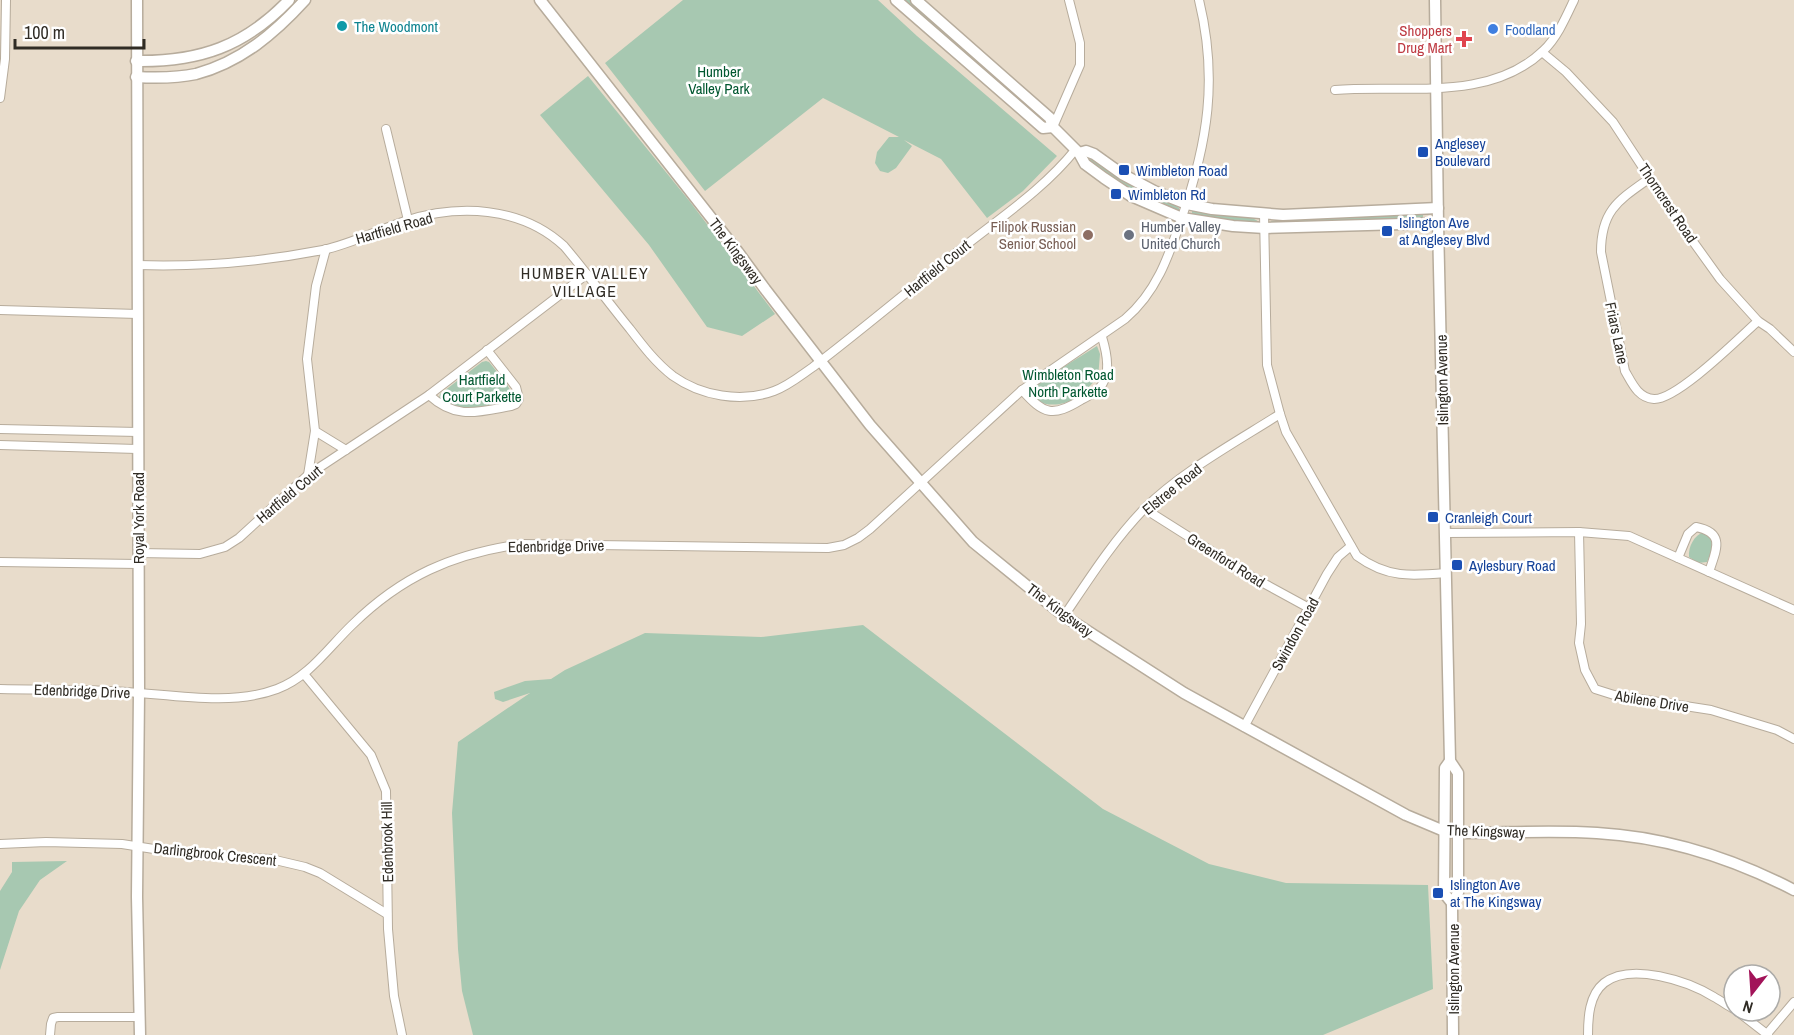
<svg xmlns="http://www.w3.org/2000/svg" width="1794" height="1035" font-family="'Archivo Narrow',sans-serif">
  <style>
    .green { fill: #a7c8b1 }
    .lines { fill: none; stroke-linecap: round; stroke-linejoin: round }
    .minor-casing { stroke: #b7ac9c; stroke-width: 10 }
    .tertiary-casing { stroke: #b7ac9c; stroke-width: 13 }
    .secondary-casing { stroke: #b7ac9c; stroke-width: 13 }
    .minor { stroke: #fff; stroke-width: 8 }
    .tertiary { stroke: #fff; stroke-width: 10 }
    .secondary { stroke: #fff; stroke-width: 10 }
    .culture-dot { fill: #0f9aa8; stroke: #fff; stroke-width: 2 }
    .shop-dot { fill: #3f7fe0; stroke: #fff; stroke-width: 2 }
    .health-dot { fill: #e0444e; stroke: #fff; stroke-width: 2 }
    .transit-dot { fill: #1a4fb4; stroke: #fff; stroke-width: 2 }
    .education-dot { fill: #8d6e63; stroke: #fff; stroke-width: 2 }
    .worship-dot { fill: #6b7280; stroke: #fff; stroke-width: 2 }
    .labels { text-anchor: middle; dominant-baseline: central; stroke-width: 5; stroke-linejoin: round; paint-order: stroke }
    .culture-label { font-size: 15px; fill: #0d838f; stroke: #fff; text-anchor: start }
    .shop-label { font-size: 15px; fill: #366cbe; stroke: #fff; text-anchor: start }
    .health-label { font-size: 15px; fill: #be3a42; stroke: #fff; text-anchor: end }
    .park-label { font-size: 15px; fill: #005730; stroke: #fff }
    .transit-label { font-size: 15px; fill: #164399; stroke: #fff; text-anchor: start }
    .street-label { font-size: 15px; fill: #302c25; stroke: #fff }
    .education-label { font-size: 15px; fill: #785e54; stroke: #fff; text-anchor: end }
    .worship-label { font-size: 15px; fill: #5b616d; stroke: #fff; text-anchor: start }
    .neighbourhood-label { font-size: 16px; letter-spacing: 1.5px; fill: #302c25; stroke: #fff }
  </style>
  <rect width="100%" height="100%" fill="#e8dccb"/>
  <g class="green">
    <polygon points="683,0 878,0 917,36 1057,156 1023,191 987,218 941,159 904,140 912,146 896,168 888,173 880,171 875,163 877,152 889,137 899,137 823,98 705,191 605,63"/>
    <polygon points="899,0 910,0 1045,117 1047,125"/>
    <polygon points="588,76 691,203 775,314 742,336 707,327 649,245 540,115"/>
    <polygon points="1092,157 1169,202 1179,208 1179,211 1150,202 1087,163"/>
    <path d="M1192,210C1208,212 1248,212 1259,222L1257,224L1196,216L1192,213Z"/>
    <polygon points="1358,215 1423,215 1423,220 1272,223 1271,221"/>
    <path d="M1097,346L1100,354L1098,378C1091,384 1084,393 1076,398C1062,407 1035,409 1030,390L1033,386Z"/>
    <path d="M486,361L489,362L506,383L512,393L511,397L503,404C476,409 464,413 439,398L440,394L482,362Z"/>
    <path d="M1704,532L1709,533L1715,542L1707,562L1698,563L1689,557C1688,547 1694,535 1704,532Z"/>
    <polygon points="863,625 1103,809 1209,864 1286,883 1428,885 1433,989 1323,1035 473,1035 462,991 458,949 452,813 458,742 530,693 503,702 495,699 494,692 525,681 551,679 565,670 645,633 761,637"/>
    <polygon points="67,861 40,880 19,911 0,970 0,891 12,872 12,862"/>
  </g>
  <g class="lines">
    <defs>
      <g id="minor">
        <polyline points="1542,52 1566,72 1613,122 1674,215 1720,279 1758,321 1770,329 1794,352"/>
        <path d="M1335,90C1404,84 1488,103 1543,51C1557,38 1566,17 1574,0"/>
        <polyline points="0,98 5,59 6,0"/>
        <polyline points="1053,127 1080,65 1080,43 1069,0"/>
        <polyline points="386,129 408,220"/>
        <path d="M1650,178C1619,200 1601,210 1601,252L1625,371C1632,383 1638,398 1654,399C1677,400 1739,338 1758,321"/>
        <path d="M1264,214L1267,365L1280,414L1286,432L1357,556C1387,578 1411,576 1446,573"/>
        <polyline points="326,249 316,286 307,359 315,431 346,450"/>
        <path d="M137,265C200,267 261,262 323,250C351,244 378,230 405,221C458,204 521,206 564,246C587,273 607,301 630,329C643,346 656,363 673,376C701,396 741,403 774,391C788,386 800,376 813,367C863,329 911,288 961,249C1001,217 1043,190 1076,149"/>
        <polyline points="0,310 138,314"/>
        <path d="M1022,390C1044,415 1053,417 1081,400C1089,396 1099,391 1103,383C1111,370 1106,350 1102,337"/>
        <path d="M429,395C456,420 478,412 511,406L516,404L519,399L516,387L487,350"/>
        <polyline points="0,429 138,432"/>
        <polyline points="0,445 137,449"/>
        <polyline points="308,475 315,431"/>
        <polyline points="1145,509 1254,578 1309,608"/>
        <polyline points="1579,532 1581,624 1579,643 1585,670 1595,689 1614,695 1711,710 1777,730 1794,739"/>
        <polyline points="1446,533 1579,532 1629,536 1794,610"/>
        <polyline points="138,553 200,554 225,547 239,538 308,475 429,395 587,274"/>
        <path d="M1678,558L1688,534L1696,527C1726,533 1716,550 1709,572"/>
        <polyline points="0,562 138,564"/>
        <path d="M1064,616C1089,579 1113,541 1144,509C1181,472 1236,442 1280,414"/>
        <polyline points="304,674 371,755 386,791 388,929 394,996 402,1035"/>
        <path d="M0,689C42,690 85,689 127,692C174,695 232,706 277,689C309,677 328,648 352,625C402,576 452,554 521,544L828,548L844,545L858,538L870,529L1022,390L1125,319C1157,292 1169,255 1182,217C1208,142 1218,78 1199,0"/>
        <polyline points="1244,727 1327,574 1338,557 1351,546"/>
        <polyline points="0,844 46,842 122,844 192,855 271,859 305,867 320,873 387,914"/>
        <polyline points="1737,1011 1768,1035"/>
        <polyline points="50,1035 51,1024 53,1018 58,1017 139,1017"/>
        <path d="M1588,1035C1588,1018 1589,995 1604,983C1631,962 1688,981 1714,997C1721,1001 1727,1005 1734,1009"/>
        <polyline points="1766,1035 1794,1002"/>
      </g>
      <g id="tertiary">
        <path d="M540,0L738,252L765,289L870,425L973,542L1064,616L1184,693L1406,815L1444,831L1458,833C1504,833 1551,830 1597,833C1667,837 1732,858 1794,890"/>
        <polyline points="896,0 1035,121 1043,128 1053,127"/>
        <polyline points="916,0 1050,118 1053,127 1079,153 1085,164 1104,178 1131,196 1182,218 1233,226 1265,228 1438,223"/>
        <path d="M136,61C200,62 245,46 289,0"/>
        <path d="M136,77C156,78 177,78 196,74C241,62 275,33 305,0"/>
        <polyline points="1079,153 1086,151 1094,154 1122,174 1154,191 1187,204 1212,209 1283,215 1438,208"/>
      </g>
      <g id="secondary">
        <polyline points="137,0 139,693 137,897 140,1035"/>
        <polyline points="1435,0 1438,223 1450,761 1458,773 1458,893 1452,903 1453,1035"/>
        <polyline points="1450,761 1445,768 1444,893 1452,903"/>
      </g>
    </defs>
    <use href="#minor" class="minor-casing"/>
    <use href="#tertiary" class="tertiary-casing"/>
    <use href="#secondary" class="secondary-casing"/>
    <use href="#minor" class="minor"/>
    <use href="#tertiary" class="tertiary"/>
    <use href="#secondary" class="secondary"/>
  </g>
  <circle class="culture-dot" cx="342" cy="26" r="6"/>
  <circle class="shop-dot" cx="1493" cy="29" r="6"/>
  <path class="health-dot" d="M1461 30h6v6h6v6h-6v6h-6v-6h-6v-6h6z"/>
  <g class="transit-dot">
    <rect x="1417" y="146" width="12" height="12" rx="3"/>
    <rect x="1118" y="164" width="12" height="12" rx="3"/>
    <rect x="1110" y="188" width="12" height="12" rx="3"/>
    <rect x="1381" y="225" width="12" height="12" rx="3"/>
    <rect x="1427" y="511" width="12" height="12" rx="3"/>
    <rect x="1451" y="559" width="12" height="12" rx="3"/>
    <rect x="1432" y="887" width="12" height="12" rx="3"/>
  </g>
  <circle class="education-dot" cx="1088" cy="235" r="6"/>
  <circle class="worship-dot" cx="1129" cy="235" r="6"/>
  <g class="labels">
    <g class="culture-label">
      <text x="354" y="26">The Woodmont</text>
    </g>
    <g class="shop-label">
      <text x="1505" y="29">Foodland</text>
    </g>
    <g class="health-label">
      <text x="1452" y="30">Shoppers<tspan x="1452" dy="17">Drug Mart</tspan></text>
    </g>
    <g class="park-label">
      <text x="719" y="71">Humber<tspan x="719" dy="17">Valley Park</tspan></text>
      <text x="1068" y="374">Wimbleton Road<tspan x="1068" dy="17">North Parkette</tspan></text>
      <text x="482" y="379">Hartfield<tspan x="482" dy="17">Court Parkette</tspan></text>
    </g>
    <g class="transit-label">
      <text x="1435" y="143">Anglesey<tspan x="1435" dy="17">Boulevard</tspan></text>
      <text x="1136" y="170">Wimbleton Road</text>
      <text x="1128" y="194">Wimbleton Rd</text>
      <text x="1399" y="222">Islington Ave<tspan x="1399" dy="17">at Anglesey Blvd</tspan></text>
      <text x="1445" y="517">Cranleigh Court</text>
      <text x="1469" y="565">Aylesbury Road</text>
      <text x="1450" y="884">Islington Ave<tspan x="1450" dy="17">at The Kingsway</tspan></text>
    </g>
    <g class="street-label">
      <text transform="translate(1668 203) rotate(56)">Thorncrest Road</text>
      <text transform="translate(394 228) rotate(-16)">Hartfield Road</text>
      <text transform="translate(736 251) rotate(53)">The Kingsway</text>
      <text transform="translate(937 268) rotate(-39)">Hartfield Court</text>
      <text transform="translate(1617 333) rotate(78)">Friars Lane</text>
      <text transform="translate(1442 380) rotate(-91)">Islington Avenue</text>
      <text transform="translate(1172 489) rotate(-39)">Elstree Road</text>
      <text transform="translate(289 494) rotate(-40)">Hartfield Court</text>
      <text transform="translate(138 518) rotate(-90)">Royal York Road</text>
      <text transform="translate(556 546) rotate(-1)">Edenbridge Drive</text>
      <text transform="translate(1226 560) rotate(32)">Greenford Road</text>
      <text transform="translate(1060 610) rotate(37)">The Kingsway</text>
      <text transform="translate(1295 634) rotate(-61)">Swindon Road</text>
      <text transform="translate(82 691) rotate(2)">Edenbridge Drive</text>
      <text transform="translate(1652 701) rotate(9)">Abilene Drive</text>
      <text transform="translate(1486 831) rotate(2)">The Kingsway</text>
      <text transform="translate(387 842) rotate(-91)">Edenbrook Hill</text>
      <text transform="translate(215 854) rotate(6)">Darlingbrook Crescent</text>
      <text transform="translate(1453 969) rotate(-90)">Islington Avenue</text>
    </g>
    <g class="education-label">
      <text x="1076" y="226">Filipok Russian<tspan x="1076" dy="17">Senior School</tspan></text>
    </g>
    <g class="worship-label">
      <text x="1141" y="226">Humber Valley<tspan x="1141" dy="17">United Church</tspan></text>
    </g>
    <g class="neighbourhood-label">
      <text x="585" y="273">HUMBER VALLEY<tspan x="585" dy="18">VILLAGE</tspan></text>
    </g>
  </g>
  <g transform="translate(1752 993) rotate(197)"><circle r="28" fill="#ffffff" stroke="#acaba8" stroke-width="1.5"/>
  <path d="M0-4.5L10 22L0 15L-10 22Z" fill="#a21359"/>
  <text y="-9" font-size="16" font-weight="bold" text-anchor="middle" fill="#302c25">N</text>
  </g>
  <path d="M15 39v9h129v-9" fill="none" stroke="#302c25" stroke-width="3"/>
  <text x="24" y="39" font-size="18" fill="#302c25" stroke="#ffffff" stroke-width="4.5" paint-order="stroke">100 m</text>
</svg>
